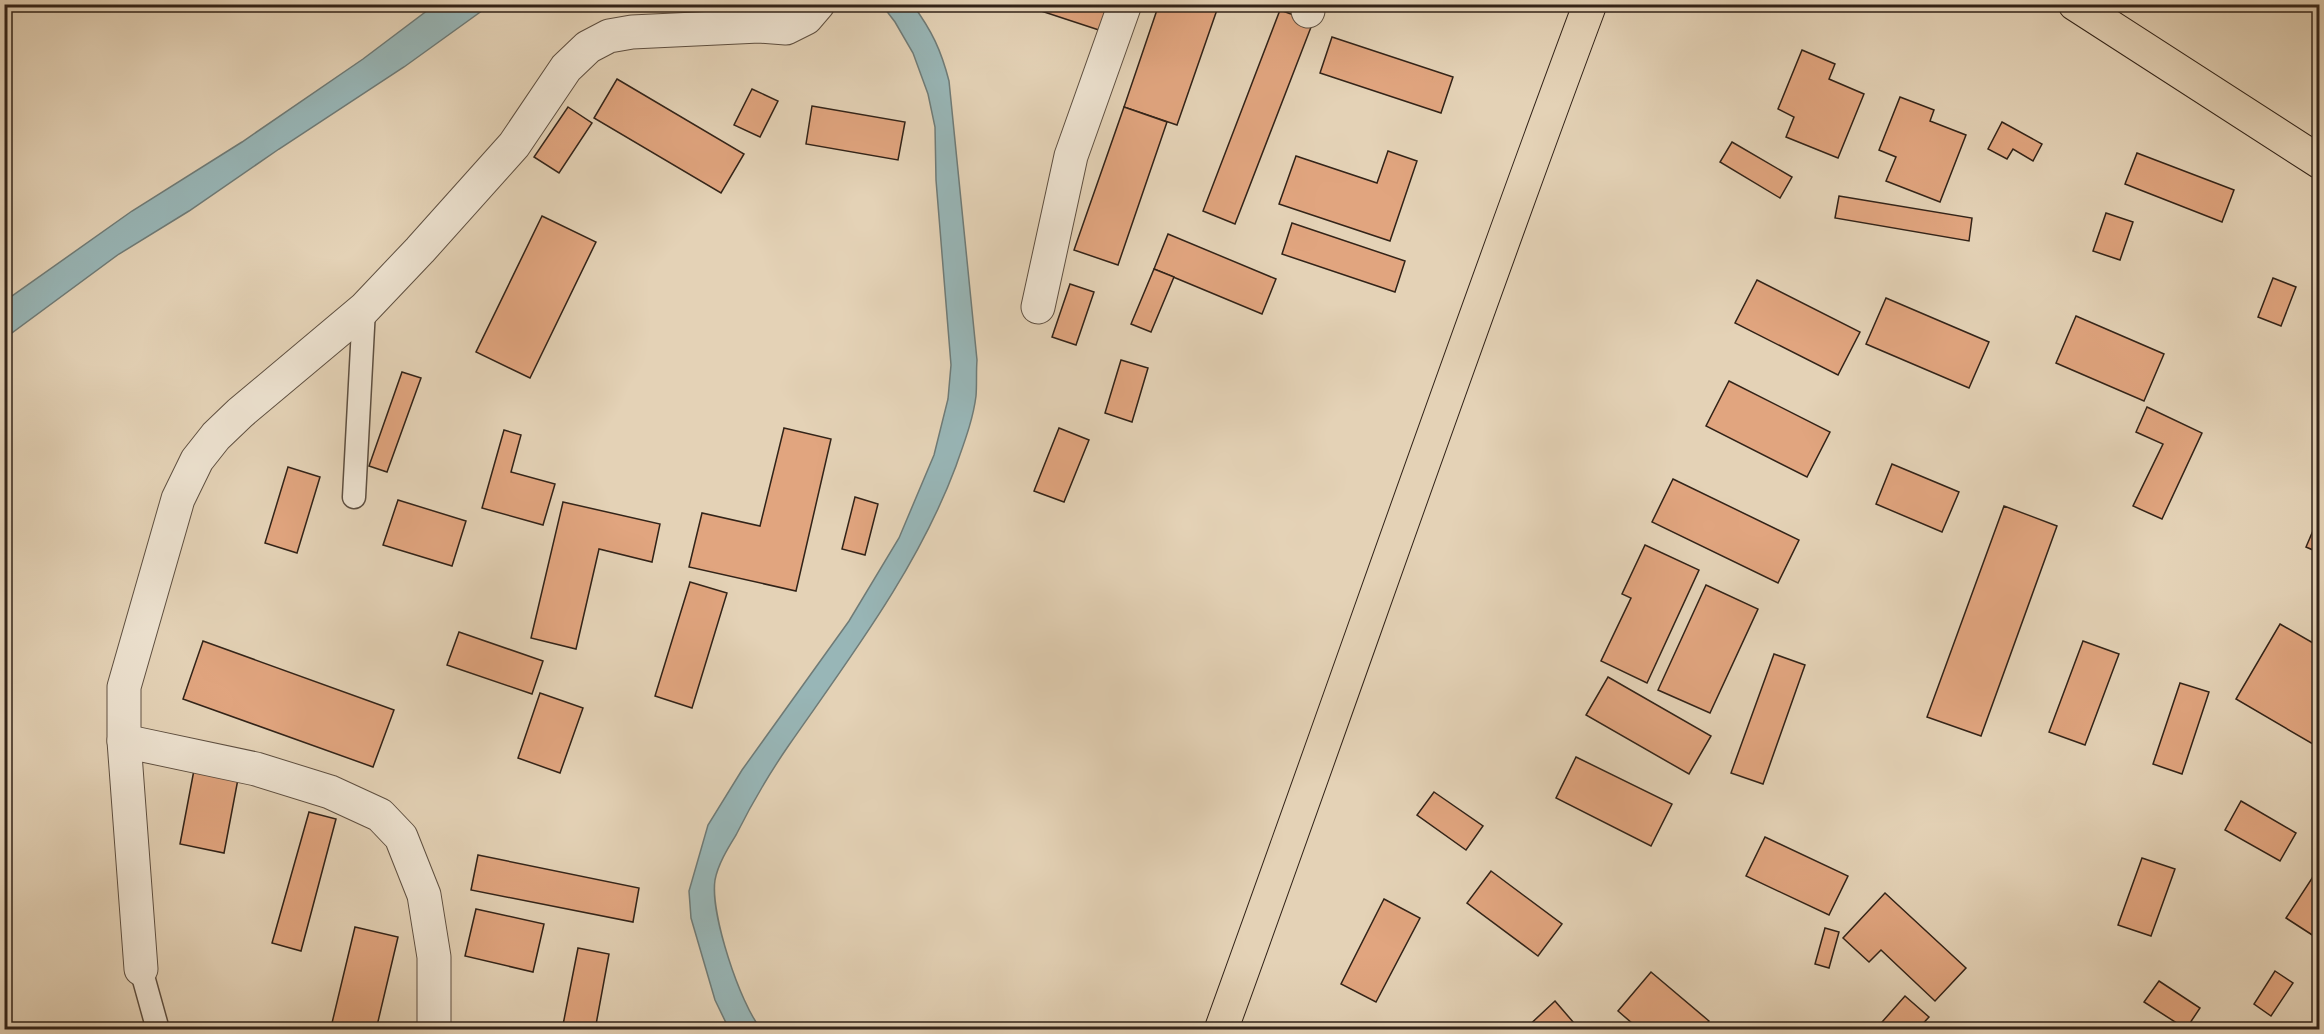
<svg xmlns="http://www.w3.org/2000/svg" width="2324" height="1034" font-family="'Old Standard TT',serif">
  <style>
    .water { fill: #98b6b7; stroke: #6f7b77; stroke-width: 1.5 }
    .building { fill: #e1a57f; stroke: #322318; stroke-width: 1.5 }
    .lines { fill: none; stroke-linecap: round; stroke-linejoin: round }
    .service-casing { stroke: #5e4f40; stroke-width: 25 }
    .minor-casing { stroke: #5e4f40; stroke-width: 35 }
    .primary-casing { stroke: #322318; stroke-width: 35 }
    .service { stroke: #ede2d0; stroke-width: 22 }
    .minor { stroke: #ede2d0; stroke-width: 33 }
    .primary { stroke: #e4d2b6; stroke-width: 33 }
  </style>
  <rect width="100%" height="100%" fill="#e4d2b6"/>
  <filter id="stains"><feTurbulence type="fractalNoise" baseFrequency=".00333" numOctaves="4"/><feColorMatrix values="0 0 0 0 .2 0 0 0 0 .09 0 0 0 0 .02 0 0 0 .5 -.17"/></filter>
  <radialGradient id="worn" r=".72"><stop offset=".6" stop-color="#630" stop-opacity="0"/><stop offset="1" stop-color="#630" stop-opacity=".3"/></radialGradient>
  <g class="water">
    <polygon points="436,4 490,5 404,67 279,149 189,211 119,254 5,338 5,301 132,211 242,142 363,59"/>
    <path d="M882,5H913C932,31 941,50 949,81L977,360C976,372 977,384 976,396C973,420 964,443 956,466C918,568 851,656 789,745C769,774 752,803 736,835C728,848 718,864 715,880C710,913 740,1004 761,1029H729L715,1000L691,918L689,891L708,825L742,770L849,621L899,538L934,455L948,399L951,365L936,180L935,127L928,94L913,53L895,22Z"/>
  </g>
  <g class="building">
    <polygon points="1036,4 1111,4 1102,31 1035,9"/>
    <polygon points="1159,4 1219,4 1177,125 1124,107"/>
    <polygon points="1280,10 1313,22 1235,224 1203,211"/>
    <polygon points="1332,37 1453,77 1441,113 1320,73"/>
    <polygon points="1802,50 1835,64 1829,79 1864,94 1838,158 1786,137 1794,117 1778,109"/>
    <polygon points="617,79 744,154 721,193 594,118"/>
    <polygon points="752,89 778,101 760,137 734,125"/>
    <polygon points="1900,97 1934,110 1930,121 1966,135 1940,202 1886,181 1896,157 1879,150"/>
    <polygon points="812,106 905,122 898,160 806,144"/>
    <polygon points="568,107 592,123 559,173 534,157"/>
    <polygon points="1124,107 1167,122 1118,265 1074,250"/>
    <polygon points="2002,122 2042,144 2033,161 2013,149 2007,159 1988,149"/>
    <polygon points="1732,142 1792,177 1780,198 1720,162"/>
    <polygon points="1388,151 1417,161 1390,241 1279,204 1296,156 1377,183"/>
    <polygon points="2137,153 2234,190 2222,222 2125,184"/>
    <polygon points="1839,196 1972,218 1969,241 1835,218"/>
    <polygon points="2106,213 2133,222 2120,260 2093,251"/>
    <polygon points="542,216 596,242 530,378 476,352"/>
    <polygon points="1292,223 1405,261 1395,292 1282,254"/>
    <polygon points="1168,234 1276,279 1262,314 1154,269"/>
    <polygon points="1154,269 1174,277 1151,332 1131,324"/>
    <polygon points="2273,278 2296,287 2281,326 2258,317"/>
    <polygon points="1757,280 1860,332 1838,375 1735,323"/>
    <polygon points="1070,284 1094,292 1076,345 1052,337"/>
    <polygon points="1886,298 1989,342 1969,388 1866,344"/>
    <polygon points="2076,316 2164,354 2144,401 2056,363"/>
    <polygon points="1121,360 1148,368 1132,422 1105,413"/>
    <polygon points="402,372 421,378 387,472 369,466"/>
    <polygon points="1729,381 1830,432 1807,477 1706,426"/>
    <polygon points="2147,407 2202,433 2162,519 2133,506 2163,444 2136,432"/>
    <polygon points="784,428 831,439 796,591 689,567 702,513 760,526"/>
    <polygon points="1059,428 1089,440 1064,502 1034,491"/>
    <polygon points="504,430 521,435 511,472 555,484 543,525 482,508"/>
    <polygon points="1892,464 1959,492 1942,532 1876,504"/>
    <polygon points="288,467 320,477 297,553 265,543"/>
    <polygon points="1673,479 1799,540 1778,583 1652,522"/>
    <polygon points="855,497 878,504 865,555 842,549"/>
    <polygon points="398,500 466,521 452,566 383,545"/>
    <polygon points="563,502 660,524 652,562 599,549 576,649 531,638"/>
    <polygon points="2004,506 2057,526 1981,736 1927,717"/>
    <polygon points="2315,526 2320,528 2320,553 2306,547"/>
    <polygon points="1645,545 1699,570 1647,683 1601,661 1631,598 1622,594"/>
    <polygon points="690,582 727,593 692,708 655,696"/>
    <polygon points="1706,585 1758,609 1710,713 1658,690"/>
    <polygon points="2280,624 2320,647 2318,747 2236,699"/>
    <polygon points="459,632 543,661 532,694 447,665"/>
    <polygon points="203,641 394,710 373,767 183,699"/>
    <polygon points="2083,641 2119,654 2085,745 2049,732"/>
    <polygon points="1774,654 1805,665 1763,784 1731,773"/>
    <polygon points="1608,677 1711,736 1689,774 1586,715"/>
    <polygon points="2180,683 2209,692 2182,774 2153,764"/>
    <polygon points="540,693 583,708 560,773 518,758"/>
    <polygon points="1576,757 1672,804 1651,846 1556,798"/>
    <polygon points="194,770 238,779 224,853 180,844"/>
    <polygon points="1434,792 1483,826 1466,850 1417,815"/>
    <polygon points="2241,801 2296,833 2280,861 2225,830"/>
    <polygon points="309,812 336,819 301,951 272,943"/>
    <polygon points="1765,837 1848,876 1829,915 1746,876"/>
    <polygon points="478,855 639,888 633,922 471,890"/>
    <polygon points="2142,858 2175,869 2151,936 2118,925"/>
    <polygon points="2320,866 2320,940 2286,918"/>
    <polygon points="1491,871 1562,924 1538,956 1467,903"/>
    <polygon points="1885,893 1966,968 1935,1001 1881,950 1869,962 1843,938"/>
    <polygon points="1384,899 1420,918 1376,1002 1341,984"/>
    <polygon points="476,909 544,924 533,972 465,956"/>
    <polygon points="355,927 398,937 376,1030 360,1030 332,1023"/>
    <polygon points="1825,928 1839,932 1829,968 1815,964"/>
    <polygon points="578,948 609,954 595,1030 562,1030"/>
    <polygon points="2275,971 2293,983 2271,1016 2254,1004"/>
    <polygon points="1651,972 1709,1021 1702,1030 1640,1030 1618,1011"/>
    <polygon points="2159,981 2200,1008 2186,1029 2144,1002"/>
    <polygon points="1905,996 1929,1017 1917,1030 1875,1030"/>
    <polygon points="1555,1001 1580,1030 1524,1030"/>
  </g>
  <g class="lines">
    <defs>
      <g id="service">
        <polyline points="354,497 364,309"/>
        <polyline points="141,969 158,1030"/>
      </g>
      <g id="minor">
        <polyline points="1307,4 1308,11"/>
        <polyline points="1038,307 1071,156 1125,4"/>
        <polyline points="124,741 256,769 330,792 380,815 401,837 424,895 434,957 434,1030"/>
        <polyline points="141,969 124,741 124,687 178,499 197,460 216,436 240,413 364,309 420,250 514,145 566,68 588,47 609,36 632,32 759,26 786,28 806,18 818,4"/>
      </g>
      <g id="primary">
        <polyline points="2075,4 2320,162"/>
        <path d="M1221,1030C1345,688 1463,344 1590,4"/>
      </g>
    </defs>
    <use href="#service" class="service-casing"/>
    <use href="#minor" class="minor-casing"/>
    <use href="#primary" class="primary-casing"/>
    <use href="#service" class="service"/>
    <use href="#minor" class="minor"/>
    <use href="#primary" class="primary"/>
  </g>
  <rect width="2324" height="1034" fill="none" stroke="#e4d2b6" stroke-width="24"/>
  <rect x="6" y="6" width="2312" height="1022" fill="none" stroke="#322318" stroke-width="3"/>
  <rect x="12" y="12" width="2300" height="1010" fill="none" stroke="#322318" stroke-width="1.5"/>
  <rect width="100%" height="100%" filter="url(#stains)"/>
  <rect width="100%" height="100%" fill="url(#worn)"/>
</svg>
